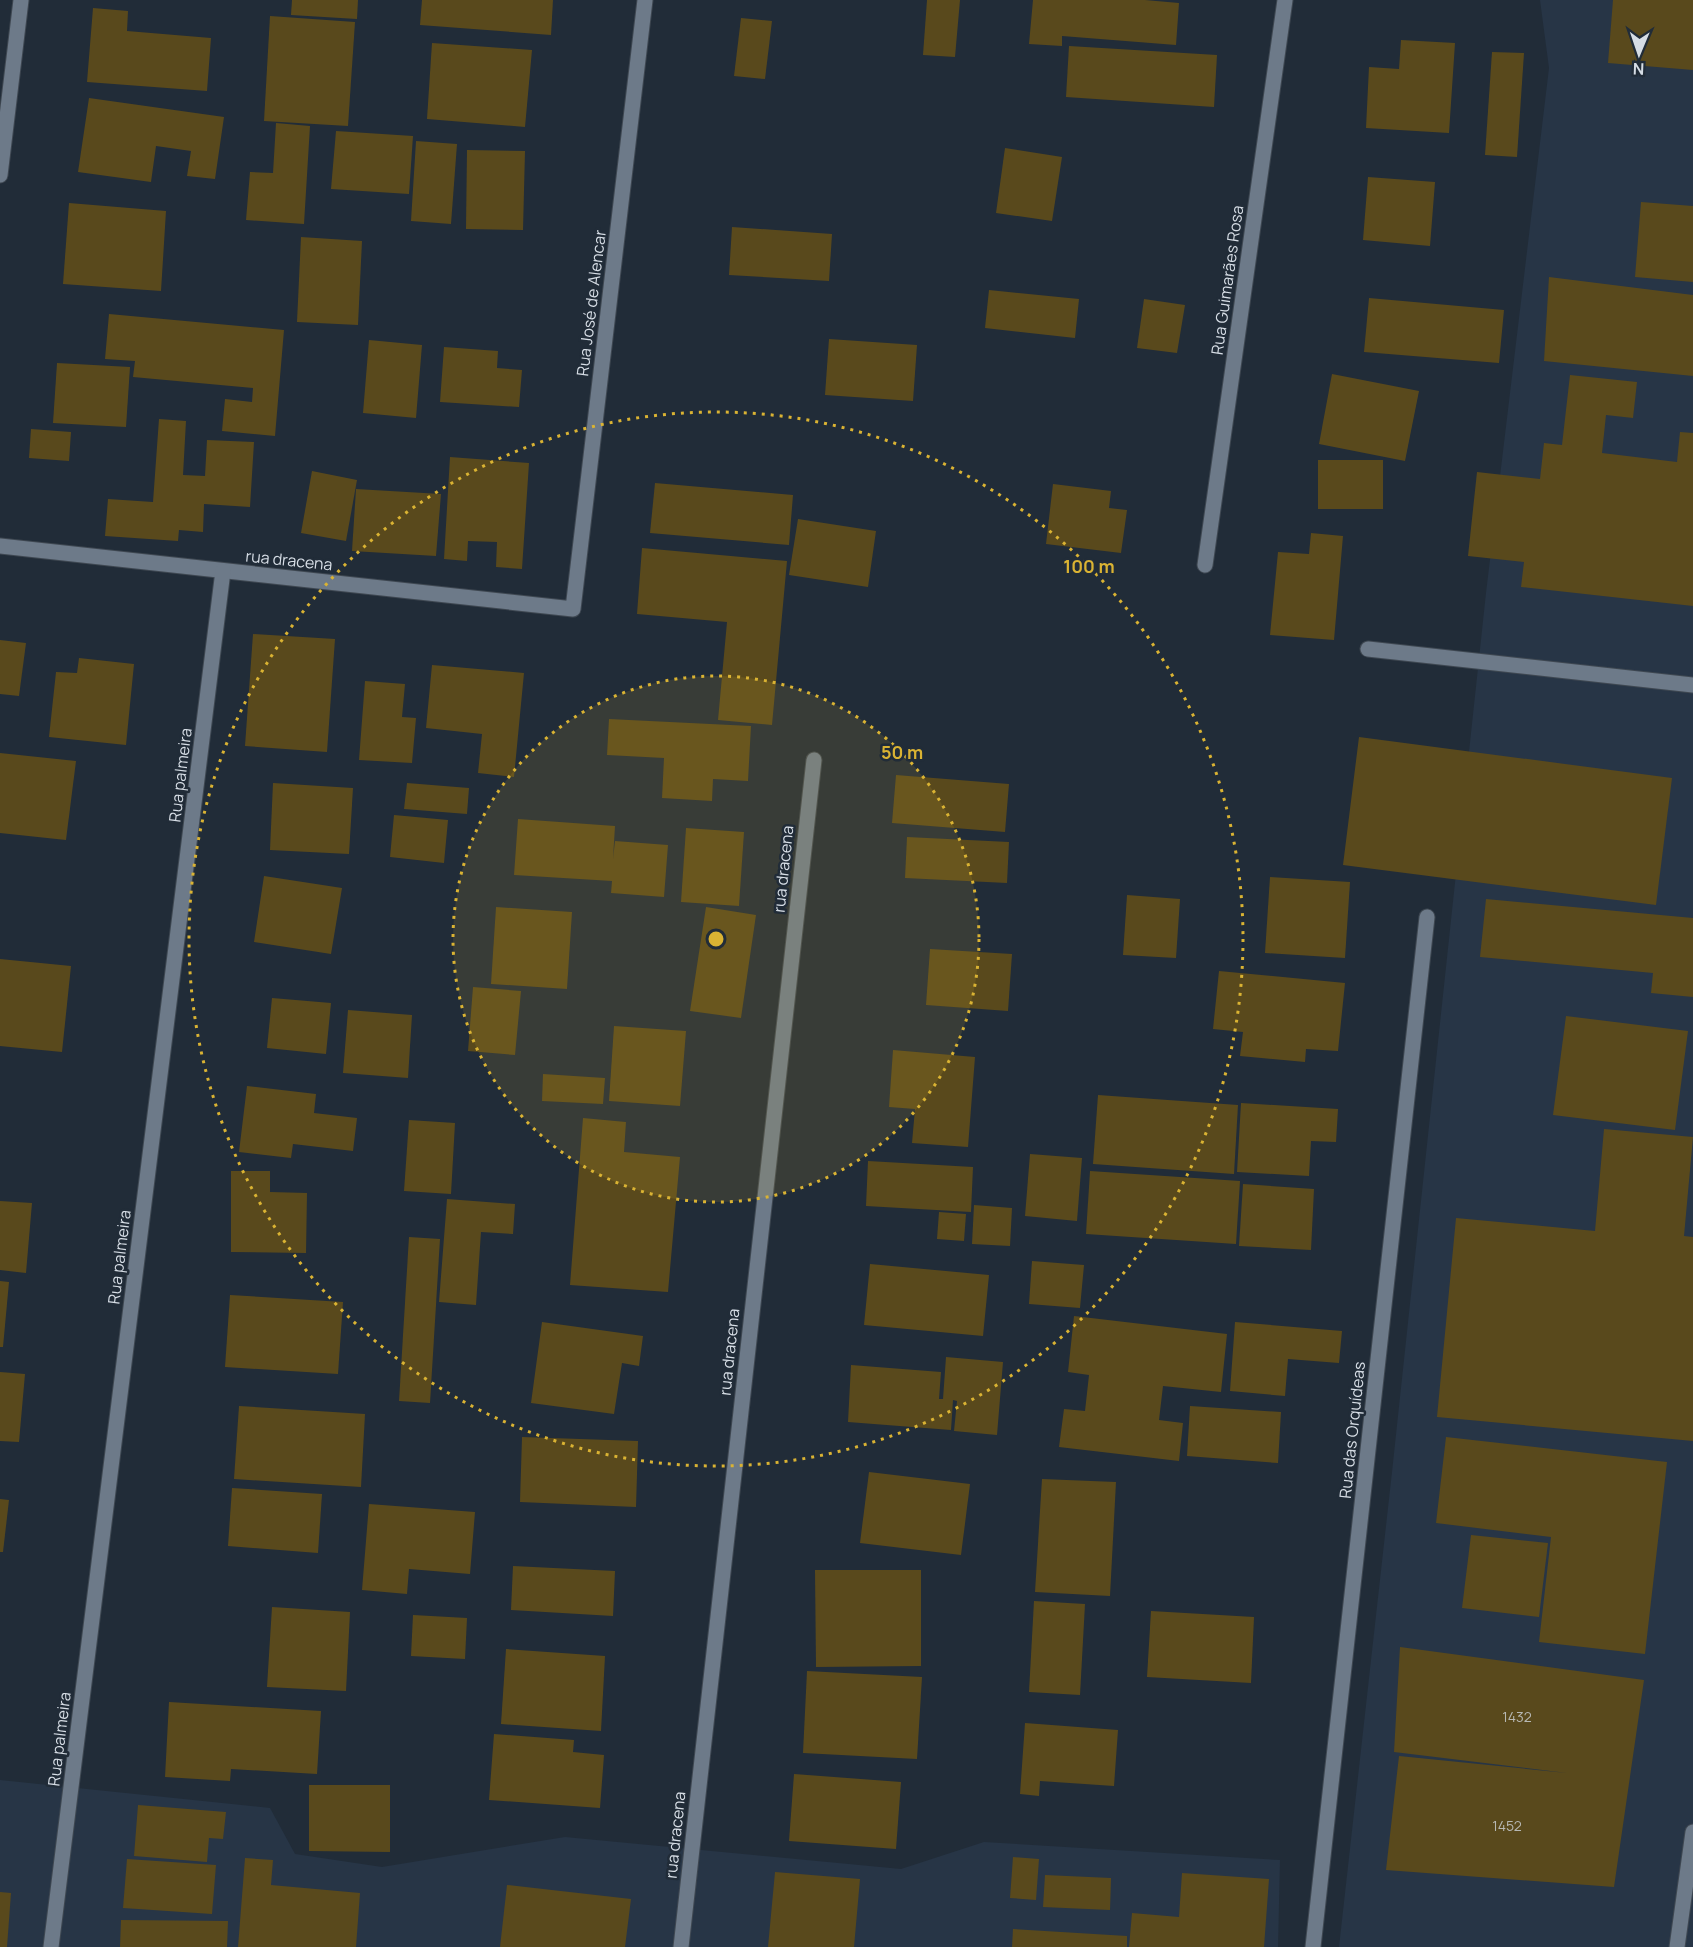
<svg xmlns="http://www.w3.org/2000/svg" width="1693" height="1947" font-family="Manrope,sans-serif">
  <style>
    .built { fill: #273546 }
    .building { fill: #59491c }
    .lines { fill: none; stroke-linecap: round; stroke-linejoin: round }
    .minor-casing { stroke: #3f4852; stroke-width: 17 }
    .minor { stroke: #6d7a89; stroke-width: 15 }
    .ring { fill: none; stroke: #dab333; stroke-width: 3; stroke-dasharray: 3 6 }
    .labels { text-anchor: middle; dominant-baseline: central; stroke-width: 5; stroke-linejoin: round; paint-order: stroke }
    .number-label { font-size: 14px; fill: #b7b8b3 }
    .street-label { font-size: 16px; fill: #d6dde5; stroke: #212c38 }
    .centre { fill: #dab333; stroke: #212c38; stroke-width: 3 }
    .ring-label { font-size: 18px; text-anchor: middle; font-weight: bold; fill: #dab333; stroke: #212c38; stroke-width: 5; stroke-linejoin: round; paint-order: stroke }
  </style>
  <rect width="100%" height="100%" fill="#212c38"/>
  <g class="built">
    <polygon points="1540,0 1693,0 1693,1947 1339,1947 1392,1472 1486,593 1549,68"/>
    <polygon points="0,1780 270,1808 295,1854 382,1867 565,1837 901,1869 984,1842 1280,1860 1278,1947 0,1947"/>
  </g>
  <g class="building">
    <polygon points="292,0 358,0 357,19 291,15"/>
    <polygon points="422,0 553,0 551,35 420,25"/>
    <polygon points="927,0 960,0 955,57 923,55"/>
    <polygon points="1033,0 1145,0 1179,3 1176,45 1062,36 1062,46 1029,44"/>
    <polygon points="1613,0 1693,0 1693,70 1608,63"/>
    <polygon points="93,8 128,11 127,31 211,38 207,91 87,82"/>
    <polygon points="270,16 355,22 348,126 264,121"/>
    <polygon points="741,18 772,21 765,79 734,76"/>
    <polygon points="1401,40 1455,43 1449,133 1366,128 1369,67 1399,69"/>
    <polygon points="432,43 532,50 525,127 427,119"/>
    <polygon points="1069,46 1217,55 1214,107 1066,97"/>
    <polygon points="1492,52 1524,53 1517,157 1485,155"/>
    <polygon points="89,98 224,117 215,179 187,176 191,151 156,146 151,182 78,172"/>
    <polygon points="276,123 310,126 304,224 246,220 250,172 273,173"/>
    <polygon points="336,131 413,136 409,194 331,189"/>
    <polygon points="416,141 457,144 451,224 411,221"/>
    <polygon points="1005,148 1062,157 1052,221 996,213"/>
    <polygon points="467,150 525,151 523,230 466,229"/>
    <polygon points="1368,177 1435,182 1430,246 1363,240"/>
    <polygon points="1641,202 1693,206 1693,282 1635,277"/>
    <polygon points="69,203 166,211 161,291 63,284"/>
    <polygon points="732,227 832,234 829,281 729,275"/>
    <polygon points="301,237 362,241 358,325 297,322"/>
    <polygon points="1549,277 1693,295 1693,376 1544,361"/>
    <polygon points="989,290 1079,299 1075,338 985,328"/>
    <polygon points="1369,298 1504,310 1499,363 1364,352"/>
    <polygon points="1144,299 1185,305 1177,353 1137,348"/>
    <polygon points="109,314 284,330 275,436 222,431 225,399 252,402 253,388 133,377 135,361 105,359"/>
    <polygon points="829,339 917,345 913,401 825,395"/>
    <polygon points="369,340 422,345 416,418 363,413"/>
    <polygon points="444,347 498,351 497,368 522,370 519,407 440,402"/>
    <polygon points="57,363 130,367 126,427 53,423"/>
    <polygon points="1332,374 1419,391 1405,461 1319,444"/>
    <polygon points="1570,375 1637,382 1633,418 1606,415 1602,453 1677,462 1680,432 1693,433 1693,606 1521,587 1524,562 1468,556 1477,472 1540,479 1544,443 1562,445"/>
    <polygon points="159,419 186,421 183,475 205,476 207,440 254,442 250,507 204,504 203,532 179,530 178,541 105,536 108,499 153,502"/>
    <polygon points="31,429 71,432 69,461 29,458"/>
    <polygon points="450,457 529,463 522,569 496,567 497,542 468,541 467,561 444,559"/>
    <rect x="1318" y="460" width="65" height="49"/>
    <polygon points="312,471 357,480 346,541 301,533"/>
    <polygon points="655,483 793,495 789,545 650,533"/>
    <polygon points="1053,484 1111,491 1109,508 1127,510 1121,553 1046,544"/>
    <polygon points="356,489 441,494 436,556 352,551"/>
    <polygon points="798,519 876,531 868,587 789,575"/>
    <polygon points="1311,533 1343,536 1334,640 1270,635 1278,552 1309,554"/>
    <polygon points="642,548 787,561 772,725 718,720 727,622 637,614"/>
    <polygon points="253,634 335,639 327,752 245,746"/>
    <polygon points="0,640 26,643 19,696 0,694"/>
    <polygon points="79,658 134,664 126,745 49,737 56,672 77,673"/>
    <polygon points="432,665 524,673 514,777 478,773 482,734 426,728"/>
    <polygon points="365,681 405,684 402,717 416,718 412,763 359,760"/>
    <polygon points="609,719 751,726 748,781 713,779 712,801 662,798 664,758 607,755"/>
    <polygon points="1359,737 1672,778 1656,905 1343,865"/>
    <polygon points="0,753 76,761 66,840 0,833"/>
    <polygon points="896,775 1009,784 1005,832 892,823"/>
    <polygon points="273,783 353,788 349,854 270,850"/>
    <polygon points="407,783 469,788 467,814 404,809"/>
    <polygon points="394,815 448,820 444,863 390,857"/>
    <polygon points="518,819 615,826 613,859 615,841 668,845 664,897 611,893 612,881 514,875"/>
    <polygon points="686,828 744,832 739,906 681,902"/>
    <polygon points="907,837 1009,842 1007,883 905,878"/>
    <polygon points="264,876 342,888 331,954 254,942"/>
    <polygon points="1270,877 1350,882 1345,958 1265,953"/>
    <polygon points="1127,895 1180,899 1176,958 1123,955"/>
    <polygon points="1486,899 1693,918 1693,997 1651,993 1653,973 1480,957"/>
    <polygon points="496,907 572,912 567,989 491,984"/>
    <polygon points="706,907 756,915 741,1018 690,1011"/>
    <polygon points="930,949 1012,954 1008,1011 926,1005"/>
    <polygon points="0,959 71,966 62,1052 0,1046"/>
    <polygon points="1219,971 1345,983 1338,1051 1306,1049 1305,1062 1240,1056 1243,1032 1213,1029"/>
    <polygon points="473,987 521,991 515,1055 468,1051"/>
    <polygon points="272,998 331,1003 326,1054 267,1048"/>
    <polygon points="348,1010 412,1015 408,1078 343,1073"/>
    <polygon points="1566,1016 1688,1031 1675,1130 1553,1115"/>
    <polygon points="614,1026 686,1031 680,1106 609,1101"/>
    <polygon points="893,1050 975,1057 968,1147 912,1143 915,1109 889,1107"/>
    <polygon points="543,1074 605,1078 603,1104 542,1101"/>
    <polygon points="247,1086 316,1094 314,1113 357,1118 353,1151 293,1144 291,1158 239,1152"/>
    <polygon points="1098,1095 1238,1105 1234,1174 1093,1164"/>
    <polygon points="1241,1103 1338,1109 1336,1142 1311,1141 1309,1176 1237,1172"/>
    <polygon points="583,1118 626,1122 624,1152 680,1157 668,1292 570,1285"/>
    <polygon points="409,1120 455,1123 451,1194 404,1191"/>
    <polygon points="1604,1129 1693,1137 1684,1236 1693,1237 1693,1441 1437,1417 1456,1218 1595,1231"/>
    <polygon points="1030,1154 1082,1158 1077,1221 1025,1216"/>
    <polygon points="868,1161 973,1167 971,1212 866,1206"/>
    <polygon points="231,1171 270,1171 270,1192 307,1193 306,1253 231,1252"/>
    <polygon points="1090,1171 1240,1181 1236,1244 1086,1234"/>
    <polygon points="1243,1184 1314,1189 1311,1250 1239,1246"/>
    <polygon points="447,1199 515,1204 513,1234 481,1232 476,1305 439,1302"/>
    <polygon points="0,1201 32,1203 26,1273 0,1270"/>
    <polygon points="974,1205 1012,1208 1010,1246 972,1244"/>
    <polygon points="939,1212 966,1214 964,1241 937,1239"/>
    <polygon points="409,1237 440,1239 430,1403 399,1401"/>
    <polygon points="1032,1261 1084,1265 1080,1308 1029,1304"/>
    <polygon points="870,1264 989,1275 983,1336 864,1325"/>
    <polygon points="0,1281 9,1282 3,1347 0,1347"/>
    <polygon points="230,1295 343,1302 338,1374 225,1367"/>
    <polygon points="1074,1316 1227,1334 1221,1392 1163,1386 1159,1420 1183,1423 1179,1461 1059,1447 1064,1409 1085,1411 1089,1375 1068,1372"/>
    <polygon points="542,1322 643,1336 639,1366 622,1363 614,1414 531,1403"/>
    <polygon points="1235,1322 1342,1331 1339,1363 1288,1359 1285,1396 1230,1391"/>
    <polygon points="946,1357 1003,1362 997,1435 954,1431 957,1401 953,1400 951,1430 848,1422 851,1365 941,1372 939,1399 943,1399"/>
    <polygon points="0,1372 25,1374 19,1442 0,1441"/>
    <polygon points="239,1406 365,1414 361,1487 234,1479"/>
    <polygon points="1190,1406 1281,1412 1278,1463 1187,1456"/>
    <polygon points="522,1437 638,1441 636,1507 520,1502"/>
    <polygon points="1446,1437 1667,1462 1645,1654 1539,1642 1551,1537 1436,1523"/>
    <polygon points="869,1472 970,1484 961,1555 860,1543"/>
    <polygon points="1042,1479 1116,1482 1110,1596 1035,1592"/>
    <polygon points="232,1488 322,1494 318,1553 228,1546"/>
    <polygon points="0,1499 9,1500 3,1552 0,1552"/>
    <polygon points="369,1504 475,1512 470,1574 409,1569 407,1594 362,1590"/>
    <polygon points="1471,1535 1548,1543 1539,1617 1462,1608"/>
    <polygon points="513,1566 615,1571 613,1616 511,1610"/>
    <polygon points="815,1570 921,1570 921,1666 816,1667"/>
    <polygon points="1034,1601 1085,1604 1080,1695 1029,1692"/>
    <polygon points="272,1607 350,1612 346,1691 267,1687"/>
    <polygon points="1151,1611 1254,1617 1251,1683 1147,1677"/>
    <polygon points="413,1615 467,1618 465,1659 411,1656"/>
    <polygon points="1400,1647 1644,1680 1614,1887 1386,1870 1399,1756 1567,1773 1394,1752"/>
    <polygon points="506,1649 605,1656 601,1731 501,1724"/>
    <polygon points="807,1671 922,1677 917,1759 803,1753"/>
    <polygon points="169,1702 321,1711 317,1774 231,1769 230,1781 165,1777"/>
    <polygon points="1025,1723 1118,1730 1114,1786 1040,1781 1039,1796 1020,1794"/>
    <polygon points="494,1734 574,1740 573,1752 604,1755 600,1808 489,1800"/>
    <polygon points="794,1774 901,1782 896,1849 789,1841"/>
    <polygon points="309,1785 390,1785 390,1852 309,1851"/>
    <polygon points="138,1805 226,1812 223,1839 209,1838 207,1862 134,1856"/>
    <polygon points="1013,1857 1039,1859 1036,1900 1010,1898"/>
    <polygon points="245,1858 273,1860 271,1885 360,1893 356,1947 238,1947"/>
    <polygon points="127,1859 216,1865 212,1914 123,1908"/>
    <polygon points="775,1872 860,1879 854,1947 768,1947"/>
    <polygon points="1182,1873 1269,1879 1264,1947 1129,1947 1132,1913 1179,1917"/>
    <polygon points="1045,1875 1111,1878 1110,1910 1043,1907"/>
    <polygon points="507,1885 631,1899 625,1947 500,1947"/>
    <polygon points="0,1892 11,1893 7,1947 0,1947"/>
    <polygon points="121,1920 228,1921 227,1947 120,1947"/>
    <polygon points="1013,1929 1127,1936 1127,1947 1012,1947"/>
  </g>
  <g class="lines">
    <defs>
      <g id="minor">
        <polyline points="0,175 21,0"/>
        <polyline points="0,546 573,609 645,0"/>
        <polyline points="1205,565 1285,0"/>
        <polyline points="1368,649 1693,685"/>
        <polyline points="51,1947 223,571"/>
        <polyline points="681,1947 814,760"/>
        <polyline points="1313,1947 1427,917"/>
        <polyline points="1677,1947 1693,1832"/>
      </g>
    </defs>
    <use href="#minor" class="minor-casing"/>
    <use href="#minor" class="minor"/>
  </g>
  <circle cx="716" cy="939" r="263" fill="#dab333" fill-opacity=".12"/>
  <g class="ring">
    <circle cx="716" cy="939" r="263"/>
    <circle cx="716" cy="939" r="527"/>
  </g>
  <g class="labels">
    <g class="number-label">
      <text x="1517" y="1716">1432</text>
      <text x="1507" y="1825">1452</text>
    </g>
    <g class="street-label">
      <text transform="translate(1227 280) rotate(-82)">Rua Guimarães Rosa</text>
      <text transform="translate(591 303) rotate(-83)">Rua José de Alencar</text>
      <text transform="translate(289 560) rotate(6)">rua dracena</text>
      <text transform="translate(180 775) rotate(-83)">Rua palmeira</text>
      <text transform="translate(783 869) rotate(-84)">rua dracena</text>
      <text transform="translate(119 1257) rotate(-83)">Rua palmeira</text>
      <text transform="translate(729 1352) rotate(-84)">rua dracena</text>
      <text transform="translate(1352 1430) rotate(-84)">Rua das Orquídeas</text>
      <text transform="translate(59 1739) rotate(-83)">Rua palmeira</text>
      <text transform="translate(675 1835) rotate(-84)">rua dracena</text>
    </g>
  </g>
  <circle cx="716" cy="939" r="9" class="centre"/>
  <g class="ring-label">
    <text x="1089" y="573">100 m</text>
    <text x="902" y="759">50 m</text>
  </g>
  <g transform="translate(1639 54) rotate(182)" stroke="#212c38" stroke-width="4.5" paint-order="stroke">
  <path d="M0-4.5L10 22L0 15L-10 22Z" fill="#d6dde5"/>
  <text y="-9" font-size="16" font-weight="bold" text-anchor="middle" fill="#d6dde5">N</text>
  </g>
</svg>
